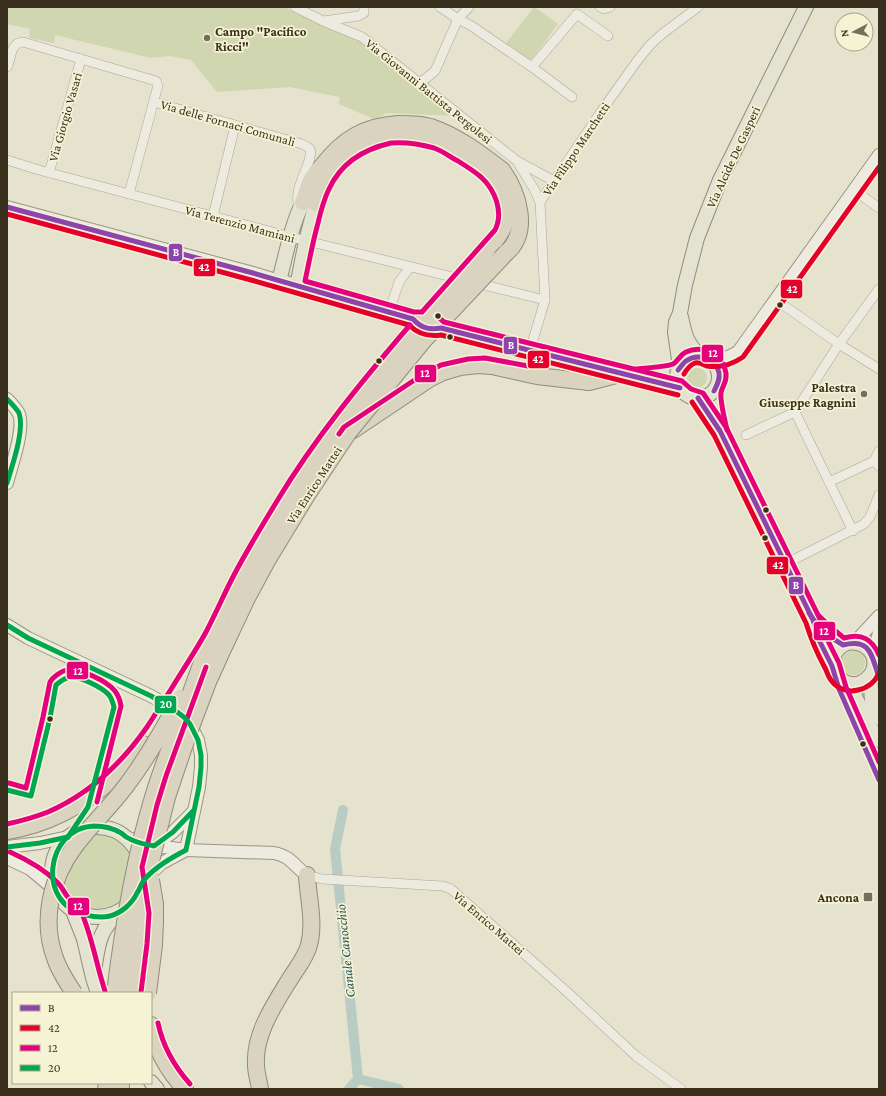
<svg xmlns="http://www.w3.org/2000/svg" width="886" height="1096" font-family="'Crimson Pro',serif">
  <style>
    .green { fill: #d0d6b0 }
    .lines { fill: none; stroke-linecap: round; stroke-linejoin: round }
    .canal { stroke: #b9ccc3; stroke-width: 10 }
    .street-casing { stroke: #aaa797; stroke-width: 10 }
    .secondary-casing { stroke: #9a9686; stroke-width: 14 }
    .primary-casing { stroke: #908c7e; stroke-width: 16 }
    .highway-casing { stroke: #908c7e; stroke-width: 18 }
    .street { stroke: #edebe0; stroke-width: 9 }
    .secondary { stroke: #edebe0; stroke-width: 12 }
    .primary { stroke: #e4e2d1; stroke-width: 14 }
    .highway { stroke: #d9d3bf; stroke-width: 16 }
    .highway-bridge-casing { stroke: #908c7e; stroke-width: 18; stroke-linecap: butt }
    .highway-bridge { stroke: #d9d3bf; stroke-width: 16 }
    .bus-1-casing { stroke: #f6f2d4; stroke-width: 8 }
    .bus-2-casing { stroke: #f6f2d4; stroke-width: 8 }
    .bus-3-casing { stroke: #f6f2d4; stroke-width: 8 }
    .bus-4-casing { stroke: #f6f2d4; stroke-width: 8 }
    .bus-1 { stroke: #8e44ad; stroke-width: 5 }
    .bus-2 { stroke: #e4002b; stroke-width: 5 }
    .bus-3 { stroke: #e5007d; stroke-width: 5 }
    .bus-4 { stroke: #00a651; stroke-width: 5 }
    .poi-dot { fill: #766e5c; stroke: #f6f2d4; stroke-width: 1.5 }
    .bus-dot { fill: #3a301e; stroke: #f6f2d4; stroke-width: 1.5 }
    .labels { text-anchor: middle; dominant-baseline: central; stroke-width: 3.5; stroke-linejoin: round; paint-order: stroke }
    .poi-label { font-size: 13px; font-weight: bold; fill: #3a301e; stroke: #f6f2d4; text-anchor: end }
    .street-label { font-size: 13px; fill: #3a301e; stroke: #f6f2d4 }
    .water-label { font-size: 14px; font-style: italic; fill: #2e555a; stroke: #f6f2d4 }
    .line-badge { stroke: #f6f2d4; stroke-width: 1.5 }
    .badge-label { font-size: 11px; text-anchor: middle; font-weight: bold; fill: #fff }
  </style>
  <rect width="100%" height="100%" fill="#e5e2ce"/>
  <g class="green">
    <polygon points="7,7 284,7 358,40 457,116 386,113 376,120 339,104 340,97 290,87 217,92 191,60 170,56 151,58 55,35 54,43 29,38 30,29 7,24"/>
    <polygon points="534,7 558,24 532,59 527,59 506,43"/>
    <circle cx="697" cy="378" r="10"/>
    <circle cx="853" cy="663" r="12"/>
    <path d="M91,835H103L114,838L124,845L131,855L129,893C126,896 123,899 120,902C106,912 83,911 71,898C66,892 64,886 61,878Z"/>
  </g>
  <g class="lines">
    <g class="canal">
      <polyline points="343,810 335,849 358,1079 349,1089"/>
      <polyline points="358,1079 399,1089"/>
    </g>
    <defs>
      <g id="street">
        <polyline points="295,7 323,21 362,37 517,161 554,181"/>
        <polyline points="440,7 458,19 470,25 532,67 572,97"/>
        <polyline points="600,7 604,9 610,7"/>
        <polyline points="324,21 358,16 364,13 364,7"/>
        <path d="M7,67C12,57 10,43 23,42L156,81L158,86L157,89L129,194"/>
        <polyline points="532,67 577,14 608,36"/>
        <polyline points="420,83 435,71 458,19 469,7"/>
        <path d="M154,102L302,144C304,145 308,147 310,149C313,157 303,174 301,182C298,189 297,196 298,204"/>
        <polyline points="7,160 39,170 291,237 545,300"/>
        <polyline points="518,163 534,189 540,202 545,300 530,350"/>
        <polyline points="49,173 81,59"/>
        <polyline points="854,190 879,208"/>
        <polyline points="540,202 598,116 637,61 650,45 662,34 698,7"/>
        <polyline points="213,216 235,126"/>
        <polyline points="786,307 839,344 879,369"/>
        <polyline points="389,312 399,282 410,267"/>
        <polyline points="746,435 795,412"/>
        <polyline points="879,451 874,461 879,466"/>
        <polyline points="829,482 874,461"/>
        <polyline points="853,531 795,412 839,344 879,289"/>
        <polyline points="785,564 864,524 870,517 879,495"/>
        <polyline points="307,875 322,879 443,886 451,889 565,990 636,1056 681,1089"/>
      </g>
      <g id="secondary">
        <polyline points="7,207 253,273 279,281"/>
        <polyline points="709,359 728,357 738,352 879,155"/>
        <path d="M7,399C12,404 16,408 19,414C25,429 11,467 7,483"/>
        <polyline points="7,625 28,638 151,696 172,708 185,718 190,724 198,740 201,755 201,767 199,787 186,850"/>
        <polyline points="855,642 879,616"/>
        <polyline points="873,659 879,632"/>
        <path d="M128,838L149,845L186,850L274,853C293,857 293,866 307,875"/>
        <polyline points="154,846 173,832 193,812"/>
        <polyline points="7,847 40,843 68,837"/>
        <polyline points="7,858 30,869 54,889"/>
        <polyline points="146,878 162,863 186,850"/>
      </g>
      <g id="primary">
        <path d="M303,202C291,226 286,255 279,281L413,319L422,318"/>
        <polyline points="297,286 306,241 316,203"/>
        <path d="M681,317C685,336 686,341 699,356"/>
        <path d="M413,319C422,329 428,330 441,328L680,388"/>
        <circle cx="698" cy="377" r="21"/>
        <polyline points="680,367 675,332 676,322 680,313 685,285 697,238 720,180 806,7"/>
        <path d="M698,398L720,431L813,620L820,642L838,677C844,683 852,686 860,683C865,681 869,677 872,673C886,643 834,626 832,666"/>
        <polyline points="814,621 829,637 843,645"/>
        <polyline points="870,676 872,701 879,718"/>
        <polyline points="848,684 854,694 867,723 879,740"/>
        <circle cx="97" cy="872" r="45"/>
        <polyline points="73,911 84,939 93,978 98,993"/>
        <path d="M94,971C98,947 98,930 119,913"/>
        <polyline points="151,1082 157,1089"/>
      </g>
      <g id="highway">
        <path d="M303,202C306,195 308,186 312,179C315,174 319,169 323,165C343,139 365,126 398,124C409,124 421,124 431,127C457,136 480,153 502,170C518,192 531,232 506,253"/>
        <path d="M316,203C330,155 375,126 424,138C441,142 454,150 468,159C475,164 483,169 490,175C503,188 509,208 504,225C501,235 493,243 487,250"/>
        <polyline points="353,430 429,379 443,372 460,367 478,365 492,366 537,376 589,382 624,373"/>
        <path d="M7,831C46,825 83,806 112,779C123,769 133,756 143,744"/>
        <path d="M151,1025C156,1050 168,1071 185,1089"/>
        <polyline points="106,1089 107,1083"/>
        <polyline points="121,1089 121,1083"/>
        <path d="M260,1089C259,1081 256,1073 256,1065C254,1034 274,1005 290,979C297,968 306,957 309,945C315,922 308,898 307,875"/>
      </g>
    </defs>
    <use href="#street" class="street-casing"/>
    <use href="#secondary" class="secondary-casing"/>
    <use href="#primary" class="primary-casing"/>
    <use href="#highway" class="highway-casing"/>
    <use href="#street" class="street"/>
    <use href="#secondary" class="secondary"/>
    <use href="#primary" class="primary"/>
    <use href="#highway" class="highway"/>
    <defs>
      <g id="highway-bridge">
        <path d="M74,993C67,982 59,971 55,958C41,920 51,878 75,846C91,825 110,807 126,786C147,758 164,729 180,698"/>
        <path d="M115,993C123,927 134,860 153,797C162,767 174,738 185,709C194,685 202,660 212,637C225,604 243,573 261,543C281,508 301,474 324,442C373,374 431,313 487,250"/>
        <polyline points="129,993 136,944 149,869 167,797 188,735 208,682 222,651 247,598 268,559 307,495 348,433 424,340 506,253"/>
        <polyline points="148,993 154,945 155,921 155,904 151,880"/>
      </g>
    </defs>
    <use href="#highway-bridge" class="highway-bridge-casing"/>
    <use href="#highway-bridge" class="highway-bridge"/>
    <defs>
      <g id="bus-1">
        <path d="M7,207L253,273L413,319C421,328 429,330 441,328L680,388"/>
        <path d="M678,370C681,367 683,363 686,361C698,353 716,358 719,373C720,380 717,385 714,391"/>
        <polyline points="698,398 720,431 813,620 820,642 832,666 839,689 879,780"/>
        <path d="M809,613C817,627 829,637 843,645C871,638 871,655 879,677"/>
      </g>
      <g id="bus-2">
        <path d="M7,214L251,280L409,325C418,334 428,337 441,335L678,395"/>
        <path d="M684,374C687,369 690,365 695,363C700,362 703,365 707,366C720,368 733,364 743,357L879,167"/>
        <path d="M692,402L714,435L806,623C811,639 816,651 824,666C826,669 827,673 829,677C835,688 847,693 858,690C868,688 875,682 879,673"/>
      </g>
      <g id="bus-3">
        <path d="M391,143C406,142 420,144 434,148C443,151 450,157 458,161C466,166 474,171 481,177C495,190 504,212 495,230L422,312H414L305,281C309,263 312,245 317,227C320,214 323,201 329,189C341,163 364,149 391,143Z"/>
        <polyline points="437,316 444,322 682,381 691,389 703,393 726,427 819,617 827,639 839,663 846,687 879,762"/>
        <path d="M636,369C644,368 666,367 673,364C677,362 680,355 686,352C703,344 723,355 726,373C727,384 722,385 721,393C720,401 725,421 727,430"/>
        <polyline points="339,434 344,427 419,377 441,365 468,359 485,358 528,366"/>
        <path d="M818,615L832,628L844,638C862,633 872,639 879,655"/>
        <path d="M9,783L26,788L43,717L50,682C53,677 61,671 67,670C80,668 107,681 115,691C118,695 120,700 121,706L97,802"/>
        <path d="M7,824C21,821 35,817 48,812C89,794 122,763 147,727C155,715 162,703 170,691C182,671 195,652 206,632C216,613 224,594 234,575C247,550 262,526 277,501C315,438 362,381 410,325"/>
        <path d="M10,852C28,860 44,869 58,883C62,887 64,892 67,896C71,901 77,903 80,909C92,935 96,964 105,991"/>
        <polyline points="141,992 147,944 149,913 142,867 157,805 166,776 206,667"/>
        <path d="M158,1023C163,1047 174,1066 190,1084"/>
      </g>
      <g id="bus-4">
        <path d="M7,399C11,403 16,408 19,413C25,430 12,466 7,483"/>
        <path d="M7,625L28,638L151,696L172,708L185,718L190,724L198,740L201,755V767L199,787L186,850C171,858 155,867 144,880C141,884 140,889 137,893C132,904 121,913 110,916C102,918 94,917 86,915C36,905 45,828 94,826C103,826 113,828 121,833C123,834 125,837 128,838C136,843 145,844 154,846L173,832L193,811"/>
        <path d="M7,790L31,796L50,718L56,685C60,682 64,678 70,677C80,676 103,688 109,695C112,699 113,703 114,707L88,807L68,837"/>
        <polyline points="7,847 40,843 68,837"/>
      </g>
    </defs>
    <use href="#bus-1" class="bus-1-casing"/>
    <use href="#bus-2" class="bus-2-casing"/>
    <use href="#bus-3" class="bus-3-casing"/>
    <use href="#bus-4" class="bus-4-casing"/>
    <use href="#bus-1" class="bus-1"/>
    <use href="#bus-2" class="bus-2"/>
    <use href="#bus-3" class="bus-3"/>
    <use href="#bus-4" class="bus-4"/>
  </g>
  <g class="poi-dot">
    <circle cx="207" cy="38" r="4"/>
    <circle cx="864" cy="394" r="4"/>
    <rect x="863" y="892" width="10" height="10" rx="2"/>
  </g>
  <g class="bus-dot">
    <circle cx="780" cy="305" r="3.5"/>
    <circle cx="438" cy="316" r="3.5"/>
    <circle cx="450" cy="337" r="3.5"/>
    <circle cx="379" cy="361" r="3.5"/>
    <circle cx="766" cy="510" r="3.5"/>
    <circle cx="765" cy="538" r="3.5"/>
    <circle cx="50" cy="719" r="3.5"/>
    <circle cx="863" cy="744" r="3.5"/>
  </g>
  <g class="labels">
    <g class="poi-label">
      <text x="215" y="31" text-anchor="start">Campo "Pacifico<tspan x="215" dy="15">Ricci"</tspan></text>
      <text x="856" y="387">Palestra<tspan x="856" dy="15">Giuseppe Ragnini</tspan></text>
      <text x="859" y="897">Ancona</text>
    </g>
    <g class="street-label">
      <text transform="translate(429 91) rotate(39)">Via Giovanni Battista Pergolesi</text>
      <text transform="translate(65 117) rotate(-74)">Via Giorgio Vasari</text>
      <text transform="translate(228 123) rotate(16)">Via delle Fornaci Comunali</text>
      <text transform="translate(576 149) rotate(-56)">Via Filippo Marchetti</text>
      <text transform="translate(733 157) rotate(-65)">Via Alcide De Gasperi</text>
      <text transform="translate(240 224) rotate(15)">Via Terenzio Mamiani</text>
      <text transform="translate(314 485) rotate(-57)">Via Enrico Mattei</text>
      <text transform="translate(489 923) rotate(41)">Via Enrico Mattei</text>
    </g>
    <g class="water-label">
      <text transform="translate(345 951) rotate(-96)">Canale Canocchio</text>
    </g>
  </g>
  <g class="line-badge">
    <rect x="168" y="243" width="15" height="19" rx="4" fill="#8e44ad"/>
    <rect x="193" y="258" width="23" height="19" rx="4" fill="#e4002b"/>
    <rect x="780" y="279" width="23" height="20" rx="4" fill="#e4002b"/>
    <rect x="503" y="336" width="15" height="19" rx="4" fill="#8e44ad"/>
    <rect x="701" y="344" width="23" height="19" rx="4" fill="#e5007d"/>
    <rect x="527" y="350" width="23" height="19" rx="4" fill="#e4002b"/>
    <rect x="414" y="364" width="23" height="19" rx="4" fill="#e5007d"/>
    <rect x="766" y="556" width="23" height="19" rx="4" fill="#e4002b"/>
    <rect x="788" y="576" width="16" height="19" rx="4" fill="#8e44ad"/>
    <rect x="813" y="621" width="23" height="20" rx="4" fill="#e5007d"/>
    <rect x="66" y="661" width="23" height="19" rx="4" fill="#e5007d"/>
    <rect x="154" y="695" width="23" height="19" rx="4" fill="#00a651"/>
    <rect x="67" y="897" width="23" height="19" rx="4" fill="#e5007d"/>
  </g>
  <g class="badge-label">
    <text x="176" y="256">B</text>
    <text x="204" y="271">42</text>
    <text x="792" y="293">42</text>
    <text x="511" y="349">B</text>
    <text x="713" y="357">12</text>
    <text x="538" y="363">42</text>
    <text x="425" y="377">12</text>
    <text x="778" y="569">42</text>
    <text x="796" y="589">B</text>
    <text x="824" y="635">12</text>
    <text x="78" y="675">12</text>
    <text x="166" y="708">20</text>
    <text x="78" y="910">12</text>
  </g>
  <rect width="886" height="1096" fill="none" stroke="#3a301e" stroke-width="16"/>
  <rect x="12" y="992" width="140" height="92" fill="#f6f2d4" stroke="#aba48b"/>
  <rect x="20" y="1005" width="20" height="6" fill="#8e44ad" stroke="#aba48b"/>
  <text x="48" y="1012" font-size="12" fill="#3a301e">B</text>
  <rect x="20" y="1025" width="20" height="6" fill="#e4002b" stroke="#aba48b"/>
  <text x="48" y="1032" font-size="12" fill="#3a301e">42</text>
  <rect x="20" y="1045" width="20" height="6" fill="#e5007d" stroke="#aba48b"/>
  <text x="48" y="1052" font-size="12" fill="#3a301e">12</text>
  <rect x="20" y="1065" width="20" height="6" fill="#00a651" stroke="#aba48b"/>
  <text x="48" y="1072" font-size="12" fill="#3a301e">20</text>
  <g transform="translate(854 32) rotate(263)"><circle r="19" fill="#f6f2d4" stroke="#aba48b"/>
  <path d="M0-3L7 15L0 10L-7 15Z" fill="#766e5c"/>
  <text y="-6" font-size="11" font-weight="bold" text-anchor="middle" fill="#3a301e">N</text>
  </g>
</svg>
